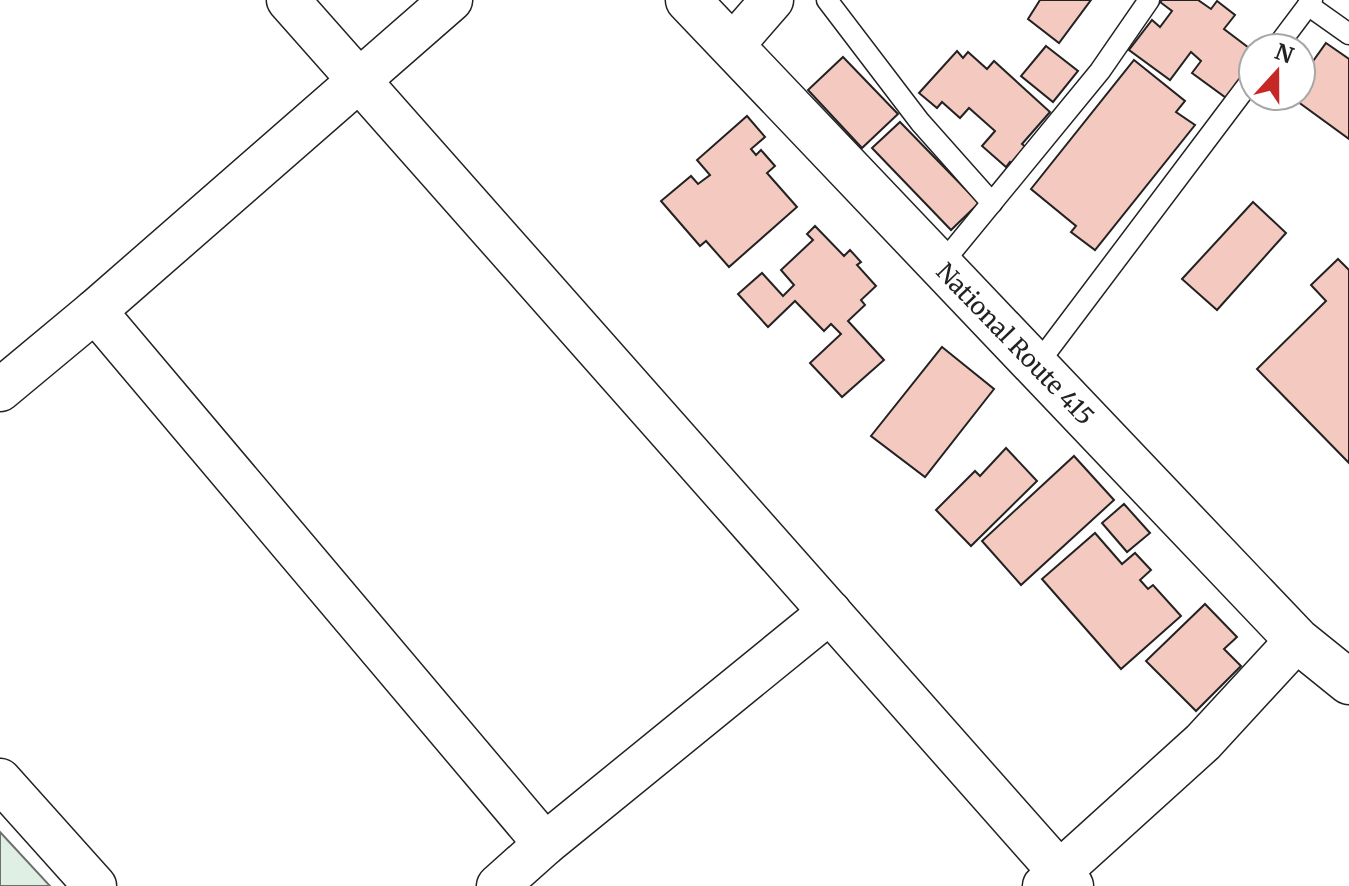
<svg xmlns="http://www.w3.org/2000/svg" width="1349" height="886" font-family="Merriweather,serif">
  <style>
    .green { fill: #e0efe3; stroke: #6f6f6f; stroke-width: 2 }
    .building { fill: #f3c9c0; stroke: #222; stroke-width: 2 }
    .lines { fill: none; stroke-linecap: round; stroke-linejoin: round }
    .service-casing { stroke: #222; stroke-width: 23 }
    .minor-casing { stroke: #222; stroke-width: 45 }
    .trunk-casing { stroke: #222; stroke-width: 47 }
    .service { stroke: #fff; stroke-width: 20 }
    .minor { stroke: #fff; stroke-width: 42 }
    .trunk { stroke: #fff; stroke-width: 44 }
    .labels { text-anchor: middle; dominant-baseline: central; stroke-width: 6; stroke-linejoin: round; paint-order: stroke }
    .street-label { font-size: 24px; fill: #222; stroke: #fff }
  </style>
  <rect width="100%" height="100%" fill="#fff"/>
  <polygon class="green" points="0,832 50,886 0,886"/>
  <g class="building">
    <polygon points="1040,0 1091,0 1059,43 1028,19"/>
    <polygon points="1162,0 1198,0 1211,9 1217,1 1235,15 1224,29 1253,51 1253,68 1229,100 1192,73 1201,61 1191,52 1170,80 1129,50 1152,20 1160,27 1172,11 1160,2"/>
    <polygon points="1326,43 1349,59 1349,139 1290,96 1301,96 1301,78"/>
    <polygon points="1046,46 1078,71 1053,102 1021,76"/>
    <polygon points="957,51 963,58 968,52 987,69 994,61 1050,112 1022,144 1028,149 1014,165 1010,162 1006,167 982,146 995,131 969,108 960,118 942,102 937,108 919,93"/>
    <polygon points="843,57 898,114 862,148 808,90"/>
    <polygon points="1134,60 1185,101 1176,112 1195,125 1095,250 1071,232 1076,226 1031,189"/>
    <polygon points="747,116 765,137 751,149 756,155 761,150 775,166 767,173 797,207 729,267 706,241 700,246 661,201 691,176 698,184 710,175 697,160"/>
    <polygon points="900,122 979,203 951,230 872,148"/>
    <polygon points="1253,202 1286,233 1217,310 1182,279"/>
    <polygon points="815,226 844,256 850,250 861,262 857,265 876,286 861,300 865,305 848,321 884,360 842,397 810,363 841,334 831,324 824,331 795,301 768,327 738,294 762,273 783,296 794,285 781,270 813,240 807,234"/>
    <polygon points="1338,259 1349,270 1349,463 1257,369 1326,301 1311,285"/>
    <polygon points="942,347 994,389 925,477 871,436"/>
    <polygon points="1006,448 1037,481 971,546 936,510 975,471 980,476"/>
    <polygon points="1074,456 1114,500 1021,585 982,541"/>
    <polygon points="1124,504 1150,533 1127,552 1102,523"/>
    <polygon points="1095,533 1122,564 1135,553 1151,570 1140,580 1148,589 1153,585 1181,616 1121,669 1042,579"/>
    <polygon points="1205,604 1237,637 1224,649 1241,666 1196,711 1146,661"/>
  </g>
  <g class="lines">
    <defs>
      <g id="service">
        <polyline points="827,0 920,122 992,203"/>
        <polyline points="1308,5 1349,34"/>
        <polyline points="1276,48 1312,0"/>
        <polyline points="940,266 1100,71 1149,0"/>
        <polyline points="1036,366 1253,78"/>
      </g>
      <g id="minor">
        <polyline points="288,0 1072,886"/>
        <polyline points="732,46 772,0"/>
        <polyline points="95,311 545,844"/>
        <polyline points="0,390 95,311 451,0"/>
        <polyline points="0,780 95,886"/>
        <polyline points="498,886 545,844 830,612"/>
        <polyline points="1044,886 1203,742 1297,640"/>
      </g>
      <polyline id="trunk" points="688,0 1297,640 1349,682"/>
    </defs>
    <use href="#service" class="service-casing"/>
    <use href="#minor" class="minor-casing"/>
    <use href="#trunk" class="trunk-casing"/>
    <use href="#service" class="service"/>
    <use href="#minor" class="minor"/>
    <use href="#trunk" class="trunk"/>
  </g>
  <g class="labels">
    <g class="street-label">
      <text transform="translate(1015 344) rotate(46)">National Route 415</text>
    </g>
  </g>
  <g transform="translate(1277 72) rotate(21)"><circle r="38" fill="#ffffff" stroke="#a7a7a7" stroke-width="2"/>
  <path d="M0-6L14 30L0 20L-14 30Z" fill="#c62828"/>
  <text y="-12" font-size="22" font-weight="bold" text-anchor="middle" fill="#222222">N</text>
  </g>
</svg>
